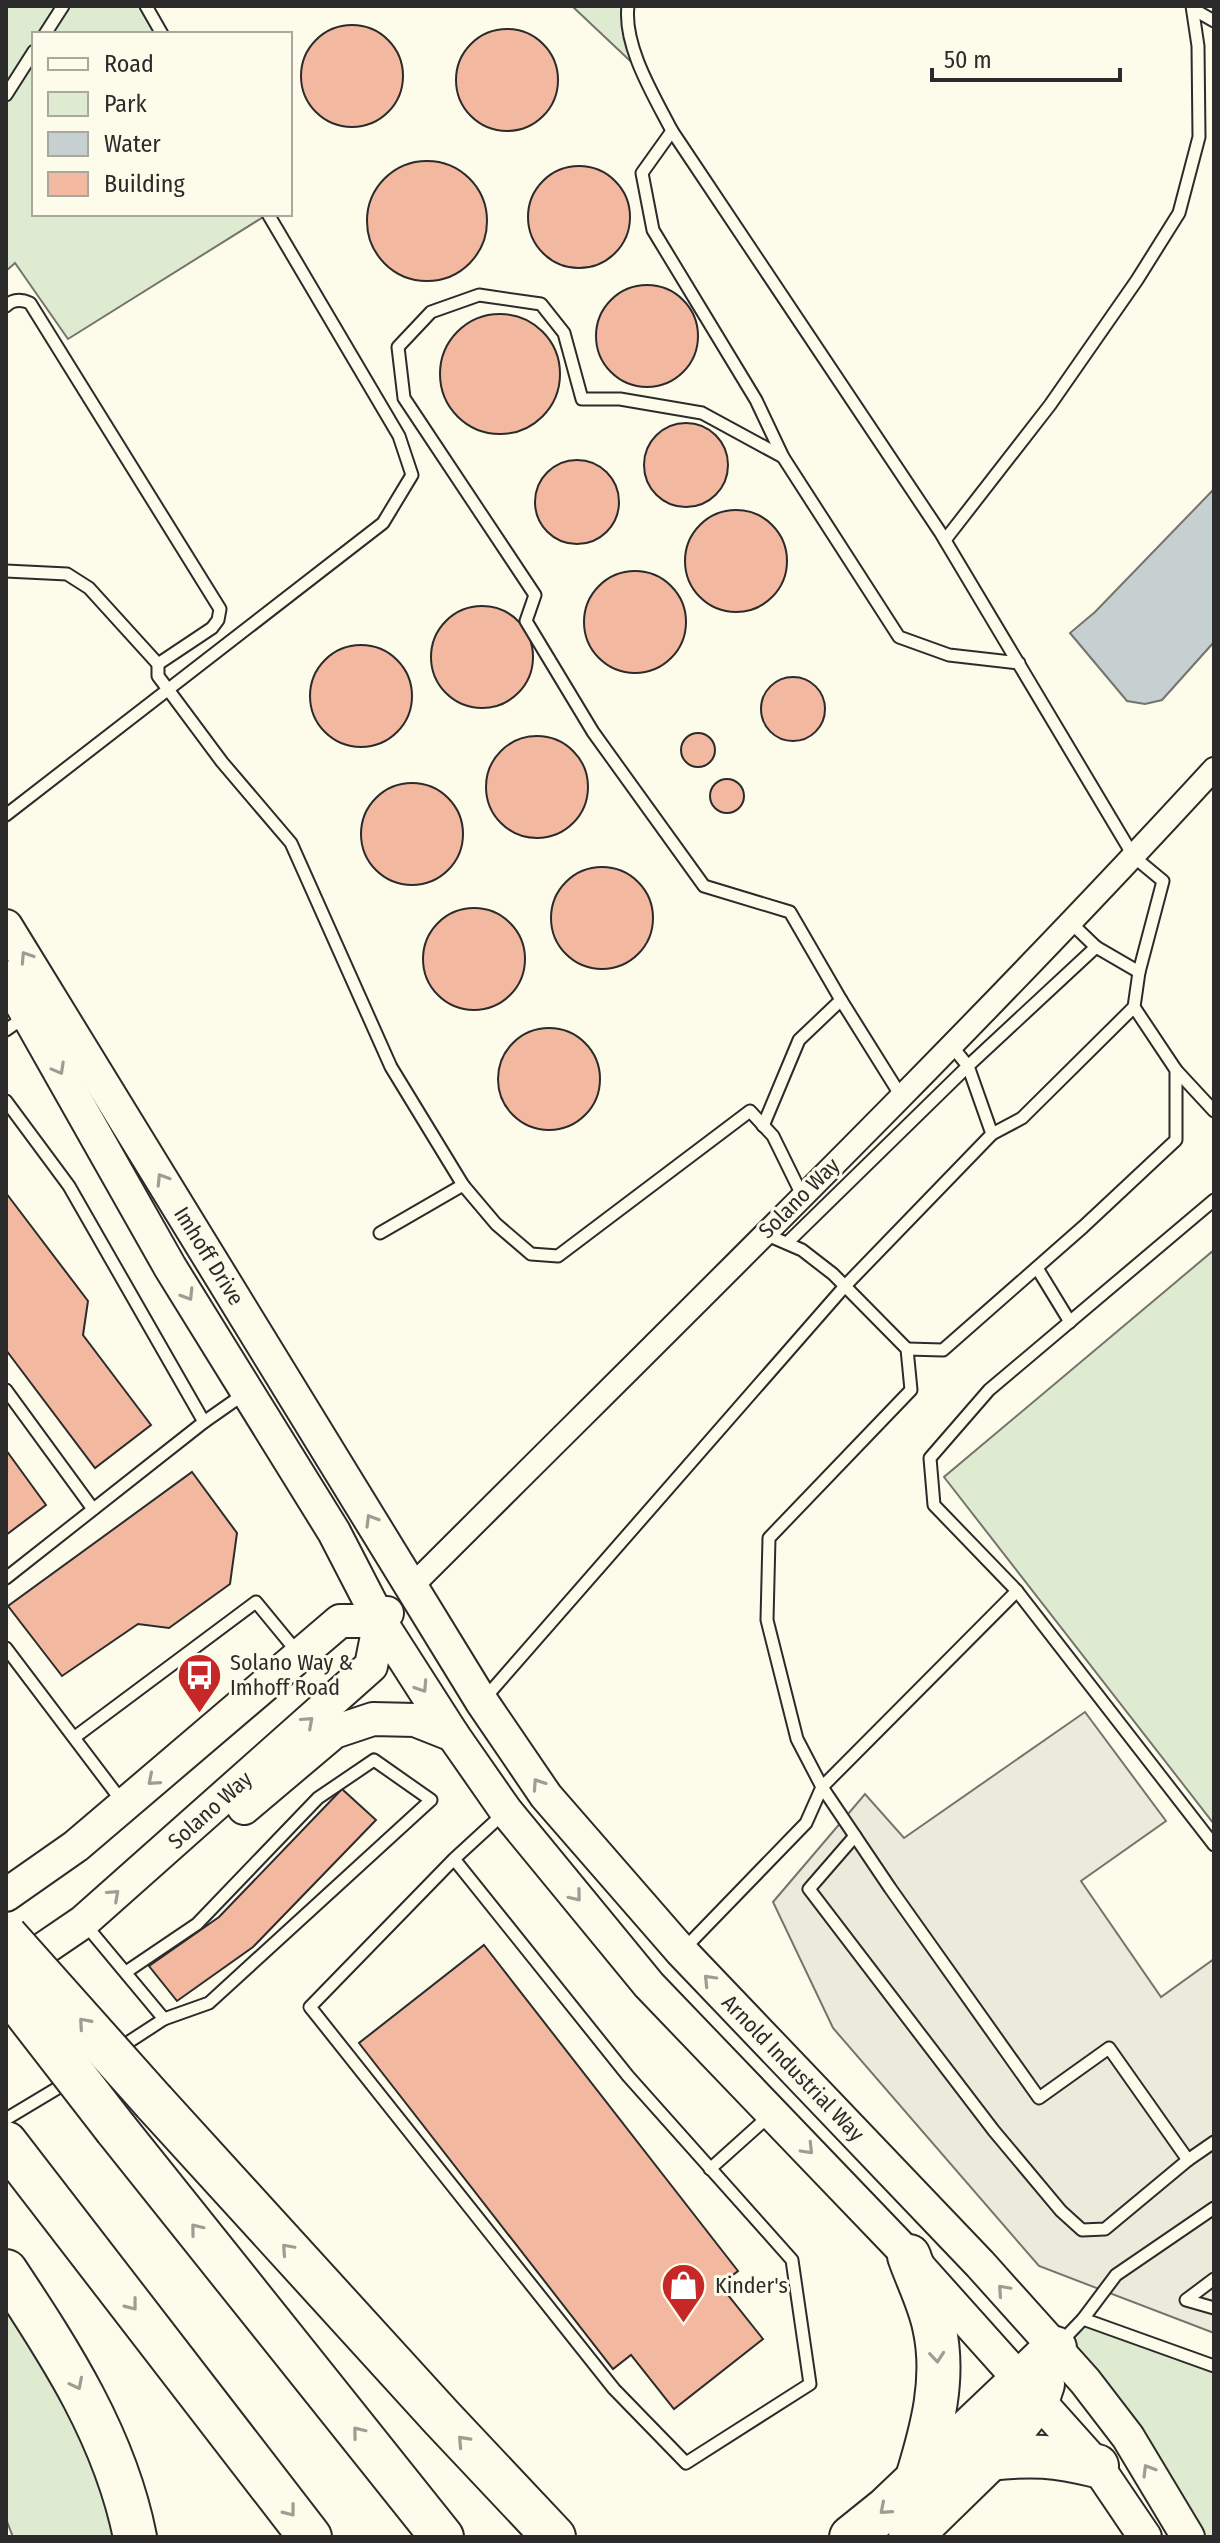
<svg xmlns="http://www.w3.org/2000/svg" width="1220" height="2543" font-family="'Fira Sans Condensed',sans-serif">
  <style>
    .green { fill: #deebd1; stroke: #74746e; stroke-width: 2 }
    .parking { fill: #eceadb; stroke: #74746e; stroke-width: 2 }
    .water { fill: #c7d0d0; stroke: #74746e; stroke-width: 2 }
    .building { fill: #f2b8a0; stroke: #2b2b2b; stroke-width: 2 }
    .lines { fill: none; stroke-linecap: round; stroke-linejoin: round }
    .lane-casing { stroke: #2b2b2b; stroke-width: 15 }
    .street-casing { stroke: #2b2b2b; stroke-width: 26 }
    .secondary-casing { stroke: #2b2b2b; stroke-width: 36 }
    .highway-casing { stroke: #2b2b2b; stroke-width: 46 }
    .lane { stroke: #fdfbea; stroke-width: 11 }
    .street { stroke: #fdfbea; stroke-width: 22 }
    .secondary { stroke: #fdfbea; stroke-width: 32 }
    .highway { stroke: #fdfbea; stroke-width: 42 }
    .highway-bridge-casing { stroke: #2b2b2b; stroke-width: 46; stroke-linecap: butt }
    .highway-bridge { stroke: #fdfbea; stroke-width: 42 }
    .oneway { stroke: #9e9d94 }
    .labels { text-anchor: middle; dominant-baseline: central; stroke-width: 6; stroke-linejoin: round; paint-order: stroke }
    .street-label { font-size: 22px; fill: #2b2b2b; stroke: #fdfbea }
    .poi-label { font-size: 22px; fill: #2b2b2b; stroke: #fdfbea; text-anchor: start }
  </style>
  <rect width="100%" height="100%" fill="#fdfbea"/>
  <g class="green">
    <polygon points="6,6 146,6 162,34 34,34 34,214 268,214 68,339 15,263 6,271"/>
    <polygon points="572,6 628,6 643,73"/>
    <polygon points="1214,1250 1214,1824 944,1477"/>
    <polygon points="6,2271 135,2537 13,2537 6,2519"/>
    <polygon points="1083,2319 1214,2366 1214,2537 1188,2537 1055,2349"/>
  </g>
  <polygon class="parking" points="1085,1712 1166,1821 1081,1881 1161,1997 1214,1959 1214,2333 1039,2266 833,2028 773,1902 865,1794 904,1838"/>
  <polygon class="water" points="1214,489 1214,642 1162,700 1145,704 1127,701 1070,633 1095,612"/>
  <g class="building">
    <circle cx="352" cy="76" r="51"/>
    <circle cx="507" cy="80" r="51"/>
    <circle cx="427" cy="221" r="60"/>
    <circle cx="579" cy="217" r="51"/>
    <circle cx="647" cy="336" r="51"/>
    <circle cx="500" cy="374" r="60"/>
    <circle cx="686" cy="465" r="42"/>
    <circle cx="577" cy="502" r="42"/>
    <circle cx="736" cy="561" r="51"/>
    <circle cx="635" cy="622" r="51"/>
    <circle cx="482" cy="657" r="51"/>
    <circle cx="361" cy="696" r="51"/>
    <circle cx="793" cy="709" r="32"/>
    <circle cx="698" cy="750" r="17"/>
    <circle cx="537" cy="787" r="51"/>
    <circle cx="727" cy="796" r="17"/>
    <circle cx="412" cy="834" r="51"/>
    <circle cx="602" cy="918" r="51"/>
    <circle cx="474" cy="959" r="51"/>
    <circle cx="549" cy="1079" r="51"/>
    <polygon points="6,1193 88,1301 83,1335 151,1425 95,1468 6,1350"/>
    <polygon points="6,1450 46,1505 6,1535"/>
    <polygon points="192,1472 237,1533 230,1584 169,1628 138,1624 62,1676 8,1606"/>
    <polygon points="342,1789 376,1820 253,1947 177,2001 149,1966 219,1917"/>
    <polygon points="484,1945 738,2271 720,2285 763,2339 674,2409 631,2355 613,2369 359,2043"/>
  </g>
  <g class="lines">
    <defs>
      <g id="lane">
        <polyline points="146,6 162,34"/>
        <path d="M628,6C623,46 654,96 672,131L940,532L1134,857L1163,881L1139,972L1134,1007L1176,1070V1140L1083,1227L943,1350L907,1349"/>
        <polyline points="1193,9 1214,21"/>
        <polyline points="45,34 63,6"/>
        <polyline points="6,95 34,51"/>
        <polyline points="672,131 642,173 653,230 756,400 783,457 899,637 949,655 1019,663"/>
        <path d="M6,306C13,299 21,299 30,303L220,609L218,620L212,628L158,664V676L222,762L291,843L391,1067L463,1185"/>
        <polyline points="783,457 702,413 620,399 582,399 564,333 541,304 479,295 431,312 398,347 404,398 535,595 526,621 593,732 704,886 790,912 841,1000"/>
        <polyline points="945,540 1050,405 1137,280 1179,213 1199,137 1198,46 1192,6"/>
        <polyline points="6,571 67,574 89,588 158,664"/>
        <polyline points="6,815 383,523 412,475 399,436 268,214"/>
        <polyline points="1070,922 1096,947"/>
        <polyline points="6,1030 26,1016"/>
        <polyline points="1176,1070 1214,1111"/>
        <polyline points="6,1101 69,1186 204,1422"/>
        <polyline points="763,1126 799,1040 841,1000 901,1096"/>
        <polyline points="992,1134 1022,1118 1134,1007"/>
        <polyline points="1214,1200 989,1390 930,1458 934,1505 1017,1591 1214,1845"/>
        <polyline points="380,1233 463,1185 496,1224 531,1254 558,1256 750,1111 773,1136 802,1195"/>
        <polyline points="787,1243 968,1066 951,1045"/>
        <polyline points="1037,1268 1070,1322"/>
        <polyline points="6,1390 93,1509"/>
        <polyline points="6,1578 204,1422 244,1394"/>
        <polyline points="1017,1591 822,1787 890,1888 1039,2098 1109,2048 1188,2160 1214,2142"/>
        <polyline points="6,1648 124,1804"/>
        <polyline points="485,1698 845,1286 992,1134 968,1066 1096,947 1139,972"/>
        <polyline points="75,1737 256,1602 298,1653"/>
        <polyline points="855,1836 809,1889 994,2131 1061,2211 1082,2230 1105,2229 1188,2160"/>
        <polyline points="454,1859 310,2007 614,2389 686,2463 810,2384 792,2260 628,2076 454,1859 503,1814"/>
        <polyline points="84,1923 164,2019 118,2049"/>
        <polyline points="683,1950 806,1823 822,1787 797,1739 767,1620 769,1538 911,1390 907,1349 833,1274 802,1250 765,1234"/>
        <polyline points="126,1972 197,1924 318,1798 374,1760 431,1800 209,2003 164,2019"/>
        <polyline points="6,2119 71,2080"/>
        <polyline points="710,2169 769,2116"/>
        <polyline points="1214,2279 1186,2300 1214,2308"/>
        <polyline points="1083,2319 1214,2366"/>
        <polyline points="1061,2342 1083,2319 1116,2275 1214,2208"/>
      </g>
      <path id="street" d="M411,1587C681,1317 956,1050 1214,769"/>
      <g id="secondary">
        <polyline points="6,926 482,1702 546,1796 681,1951 980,2264 1085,2381 1128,2437 1188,2537"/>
        <polyline points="6,977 170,1267 334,1532 380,1621 453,1735 506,1811 649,1985 909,2256 1097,2466 1145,2537"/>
        <polyline points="244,1808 334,1732 373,1719 415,1720 453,1735"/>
        <polyline points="6,1895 76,1846 340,1621 380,1621"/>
        <polyline points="8,1973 83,1922 371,1666 380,1621 387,1613"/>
      </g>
      <g id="highway">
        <polyline points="154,2102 442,2418 554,2537"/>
        <polyline points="116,2129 442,2537"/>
        <polyline points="6,2143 310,2537"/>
        <path d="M909,2256C917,2279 929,2302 934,2326C946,2378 932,2429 917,2478"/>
        <path d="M6,2271C61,2354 115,2437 135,2537"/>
        <path d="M990,2459C1033,2454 1055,2456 1097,2466"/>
        <polyline points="851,2537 887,2508 1055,2348"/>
        <polyline points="910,2537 990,2459 1038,2399 1043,2384"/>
      </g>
    </defs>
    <use href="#lane" class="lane-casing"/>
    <use href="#street" class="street-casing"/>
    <use href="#secondary" class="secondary-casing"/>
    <use href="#highway" class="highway-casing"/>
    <use href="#lane" class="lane"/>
    <use href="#street" class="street"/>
    <use href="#secondary" class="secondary"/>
    <use href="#highway" class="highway"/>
    <defs>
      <g id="highway-bridge">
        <polyline points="6,1936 154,2102"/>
        <polyline points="6,1987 116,2129"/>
      </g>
    </defs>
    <use href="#highway-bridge" class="highway-bridge-casing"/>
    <use href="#highway-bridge" class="highway-bridge"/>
  </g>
  <defs><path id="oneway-chevron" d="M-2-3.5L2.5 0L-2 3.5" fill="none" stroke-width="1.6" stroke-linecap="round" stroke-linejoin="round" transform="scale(2)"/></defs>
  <g class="oneway">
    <use href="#oneway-chevron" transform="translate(26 957) rotate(-123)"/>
    <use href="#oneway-chevron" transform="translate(59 1069) rotate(61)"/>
    <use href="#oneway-chevron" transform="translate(162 1179) rotate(-122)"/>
    <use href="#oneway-chevron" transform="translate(188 1295) rotate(58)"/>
    <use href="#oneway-chevron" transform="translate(371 1520) rotate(-121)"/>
    <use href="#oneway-chevron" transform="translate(422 1687) rotate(57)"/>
    <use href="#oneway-chevron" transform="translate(308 1722) rotate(-42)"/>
    <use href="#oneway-chevron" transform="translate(153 1780) rotate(139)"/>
    <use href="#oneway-chevron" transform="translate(538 1784) rotate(-124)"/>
    <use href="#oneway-chevron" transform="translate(114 1895) rotate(-42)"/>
    <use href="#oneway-chevron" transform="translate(576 1896) rotate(51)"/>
    <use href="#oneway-chevron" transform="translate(709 1980) rotate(-134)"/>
    <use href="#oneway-chevron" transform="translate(84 2023) rotate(-131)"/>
    <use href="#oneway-chevron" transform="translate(808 2149) rotate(46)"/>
    <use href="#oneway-chevron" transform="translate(196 2229) rotate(-129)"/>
    <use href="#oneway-chevron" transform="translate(287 2249) rotate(-132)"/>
    <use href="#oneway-chevron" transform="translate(1003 2290) rotate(-132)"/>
    <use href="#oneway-chevron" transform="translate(132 2305) rotate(52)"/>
    <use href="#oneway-chevron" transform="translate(937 2357) rotate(85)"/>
    <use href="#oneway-chevron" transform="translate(77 2384) rotate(63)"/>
    <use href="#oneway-chevron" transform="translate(358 2432) rotate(-129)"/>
    <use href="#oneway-chevron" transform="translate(463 2441) rotate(-133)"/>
    <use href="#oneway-chevron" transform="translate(1148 2470) rotate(-121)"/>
    <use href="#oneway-chevron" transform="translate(885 2509) rotate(139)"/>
    <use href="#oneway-chevron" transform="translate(290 2511) rotate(52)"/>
  </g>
  <defs>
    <symbol id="bus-pin" viewBox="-11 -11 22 30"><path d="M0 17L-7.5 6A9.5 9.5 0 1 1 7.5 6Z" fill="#c62828" stroke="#fdfbea"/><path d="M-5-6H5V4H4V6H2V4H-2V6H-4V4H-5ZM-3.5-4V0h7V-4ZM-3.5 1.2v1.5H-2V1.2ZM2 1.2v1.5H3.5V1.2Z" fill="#fff"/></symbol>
    <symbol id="shop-pin" viewBox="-11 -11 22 30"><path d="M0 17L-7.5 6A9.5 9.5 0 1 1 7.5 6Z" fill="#c62828" stroke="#fdfbea"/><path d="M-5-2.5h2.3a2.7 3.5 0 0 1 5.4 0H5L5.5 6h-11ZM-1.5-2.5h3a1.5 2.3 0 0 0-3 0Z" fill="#fff"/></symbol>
  </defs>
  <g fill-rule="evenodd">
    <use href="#bus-pin" x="174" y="1650" width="51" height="69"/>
    <use href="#shop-pin" x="658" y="2260" width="51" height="69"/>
  </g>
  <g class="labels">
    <g class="street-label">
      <text transform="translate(799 1198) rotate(-45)">Solano Way</text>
      <text transform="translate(209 1256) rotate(58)">Imhoff Drive</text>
      <text transform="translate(210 1810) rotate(-42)">Solano Way</text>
      <text transform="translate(793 2068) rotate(46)">Arnold Industrial Way</text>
    </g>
    <g class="poi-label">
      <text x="230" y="1662">Solano Way &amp;<tspan x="230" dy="25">Imhoff Road</tspan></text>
      <text x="715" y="2285">Kinder's</text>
    </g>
  </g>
  <rect width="1220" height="2543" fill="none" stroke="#2b2b2b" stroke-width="16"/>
  <rect x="32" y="32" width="260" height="184" fill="#fdfbea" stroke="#a9a89e" stroke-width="2"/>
  <rect x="48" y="58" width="40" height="12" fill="#fdfbea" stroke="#a9a89e" stroke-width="2"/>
  <text x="104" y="72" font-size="24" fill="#2b2b2b">Road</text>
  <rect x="48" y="92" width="40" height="24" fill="#deebd1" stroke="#a9a89e" stroke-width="2"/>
  <text x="104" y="112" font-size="24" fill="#2b2b2b">Park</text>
  <rect x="48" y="132" width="40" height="24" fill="#c7d0d0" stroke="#a9a89e" stroke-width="2"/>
  <text x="104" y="152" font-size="24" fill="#2b2b2b">Water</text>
  <rect x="48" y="172" width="40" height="24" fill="#f2b8a0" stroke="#a9a89e" stroke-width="2"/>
  <text x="104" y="192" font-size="24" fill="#2b2b2b">Building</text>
  <path d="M932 68v12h188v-12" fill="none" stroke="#2b2b2b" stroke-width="4"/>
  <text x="944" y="68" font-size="24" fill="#2b2b2b" stroke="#fdfbea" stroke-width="6" paint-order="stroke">50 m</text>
</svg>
